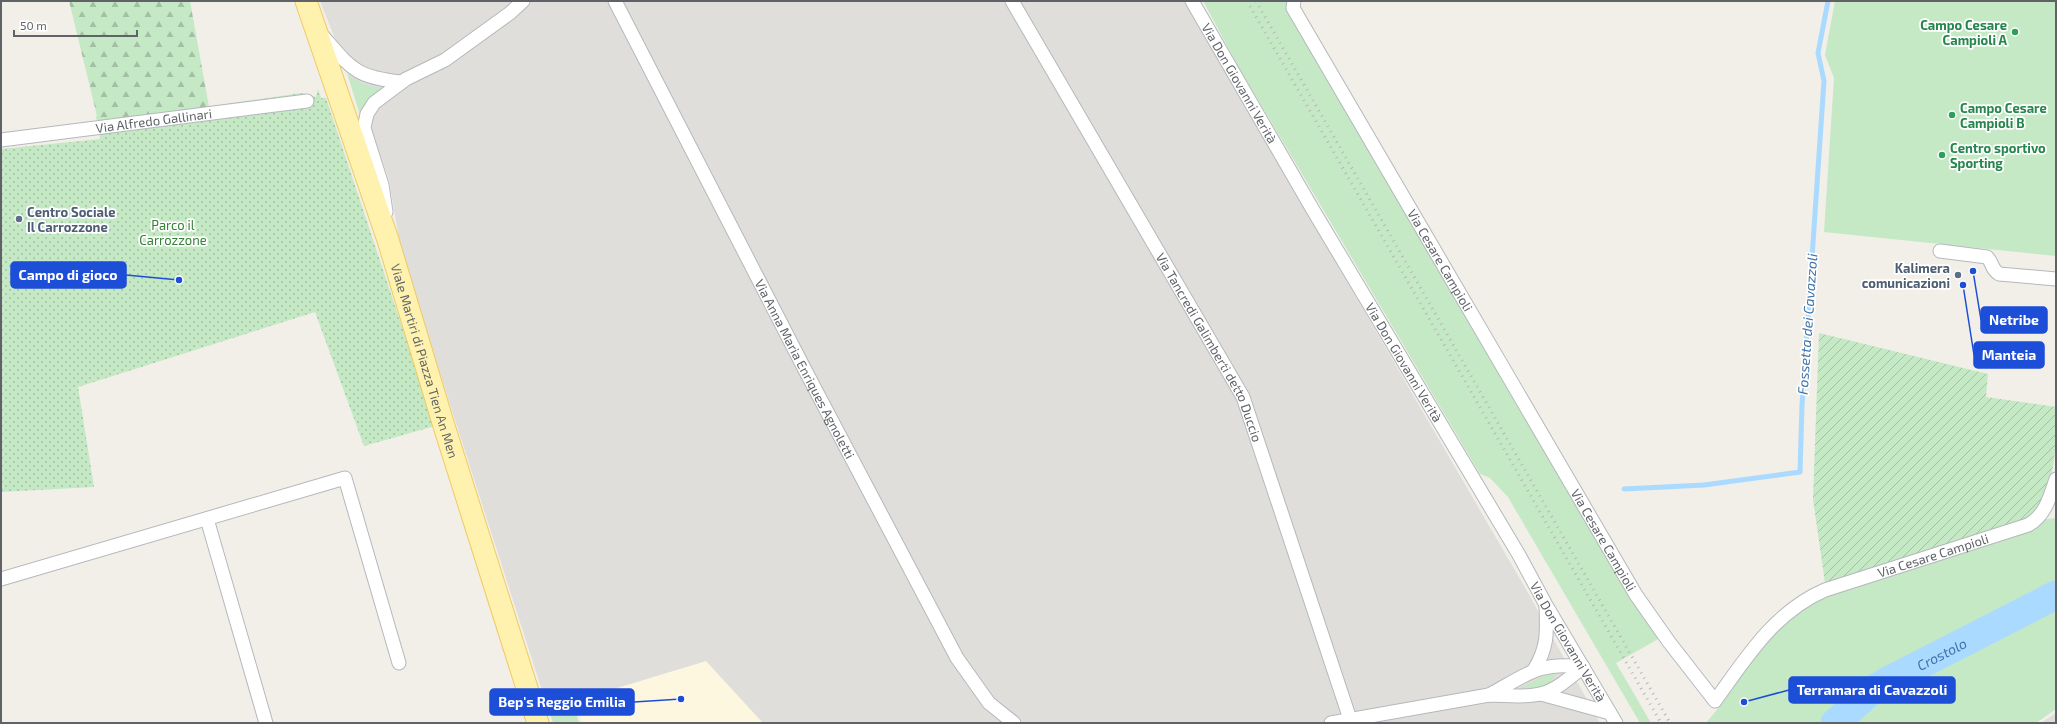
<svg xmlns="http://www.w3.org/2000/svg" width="2057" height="724" font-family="'Exo 2',sans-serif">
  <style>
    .commercial { fill: #fef7e0 }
    .industrial { fill: #e0deda }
    .grass { fill: #c5e8c5 }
    .forest { fill: url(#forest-firs) }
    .park { fill: url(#park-dots) }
    .garden { fill: url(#garden-furrows) }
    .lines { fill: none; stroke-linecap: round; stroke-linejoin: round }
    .stream { stroke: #aadaff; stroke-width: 5 }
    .river { stroke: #aadaff; stroke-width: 29 }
    .street-casing { stroke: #b5b8bc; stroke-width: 15 }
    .primary-casing { stroke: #f2c960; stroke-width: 23 }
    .street { stroke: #fff; stroke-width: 13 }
    .primary { stroke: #fff2af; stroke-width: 21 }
    .rail { stroke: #b6b7b8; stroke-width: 3; stroke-dasharray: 1 5; stroke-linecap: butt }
    .leisure-dot { fill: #2e9e5b; stroke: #fff; stroke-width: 1.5 }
    .service-dot { fill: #5c6f8a; stroke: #fff; stroke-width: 1.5 }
    .labels { text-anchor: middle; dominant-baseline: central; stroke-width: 3.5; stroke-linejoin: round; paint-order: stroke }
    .leisure-label { font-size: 13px; font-weight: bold; fill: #27864d; stroke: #fff; text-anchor: start }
    .street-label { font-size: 13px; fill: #5f6368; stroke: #fff }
    .service-label { font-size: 13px; font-weight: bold; fill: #4e5e75; stroke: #fff; text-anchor: start }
    .park-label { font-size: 13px; fill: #348238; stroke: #fff }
    .water-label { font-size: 14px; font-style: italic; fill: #4174aa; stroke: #fff }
    .leader { fill: none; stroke: #1d4ed8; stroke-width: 1.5 }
    .callout-dot { fill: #1d4ed8; stroke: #fff; stroke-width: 1.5 }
    .callout { fill: #1d4ed8; stroke: #1d4ed8; stroke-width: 1.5 }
    .callout-label { font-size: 14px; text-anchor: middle; font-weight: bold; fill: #fff }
  </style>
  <defs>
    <pattern id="forest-firs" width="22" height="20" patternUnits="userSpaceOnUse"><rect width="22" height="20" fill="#c5e8c5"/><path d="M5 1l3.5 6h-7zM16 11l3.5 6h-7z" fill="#a3c0a4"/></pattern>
    <pattern id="park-dots" width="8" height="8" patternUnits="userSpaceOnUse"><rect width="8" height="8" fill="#c5e8c5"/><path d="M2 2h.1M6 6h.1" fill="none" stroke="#a3c0a4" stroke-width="1.8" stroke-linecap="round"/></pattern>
    <pattern id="garden-furrows" width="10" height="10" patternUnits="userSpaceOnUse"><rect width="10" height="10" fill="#c5e8c5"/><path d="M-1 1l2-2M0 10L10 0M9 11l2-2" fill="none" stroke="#a3c0a4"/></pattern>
  </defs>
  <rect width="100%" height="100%" fill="#f1efe8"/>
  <polygon class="commercial" points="706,661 763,723 582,723 575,701"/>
  <g class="industrial">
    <polygon points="320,1 1184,1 1527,591 1600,723 763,723 706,661 548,709 401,252 389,180 374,136"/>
    <polygon points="2056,713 2056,723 2041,723"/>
  </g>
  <g class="grass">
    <polygon points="1203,1 1290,1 1660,638 1616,663 1651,723 1640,723 1508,497 1490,478 1480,474 1238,66"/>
    <polygon points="1835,1 2056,1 2056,256 1824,232 1834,78 1825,55"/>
    <path d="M347,73C358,83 369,88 383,87C373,95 364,102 360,115Z"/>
    <polygon points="2056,518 2056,709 2036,723 1706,723 1720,706 1758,651 1805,603 2040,520"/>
    <path d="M1548,674H1555C1551,688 1532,690 1520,688Z"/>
    <polygon points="573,703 579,723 553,723 549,710"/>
  </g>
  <polygon class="forest" points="69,1 190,1 209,107 97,123 96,116 97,116"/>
  <polygon class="park" points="318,89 321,98 326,98 435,426 364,446 315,312 78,387 94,487 1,492 1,149 100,139 97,123 301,93 316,97"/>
  <path class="garden" d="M1819,333L1988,374L1986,397L2056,407C2056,445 2057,489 2030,516C2023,522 2013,525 2005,529L1825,583L1813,499Z"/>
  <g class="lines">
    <polyline class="stream" points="1624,489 1704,485 1800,472 1802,405 1824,81 1818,53 1828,1"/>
    <path class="river" id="s1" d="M1835,723L1871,691L1888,681L2056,595"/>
    <defs>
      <g id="street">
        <path id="s2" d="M615,1L804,368L957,658L989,703L1014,723"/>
        <path id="s3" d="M1012,1L1243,397L1350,719"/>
        <path id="s4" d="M1192,1L1313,210L1519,555L1546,605L1616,723"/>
        <path id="s5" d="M1294,1L1293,8L1636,595L1669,642L1715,701C1746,658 1774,612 1825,590L2028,525C2045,516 2050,497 2056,479"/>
        <path d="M321,34C351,68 354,77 401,82"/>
        <path id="s6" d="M1,140L307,101"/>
        <polyline points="386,212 382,185 364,128 367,114 374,103 406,79 445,60 510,13 523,1"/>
        <path d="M1940,251L1987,257C1993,263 1991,269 1999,274L2056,279"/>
        <polyline points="207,519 266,723"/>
        <polyline points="1,579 345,478 399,663"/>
        <path d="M1534,670C1548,647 1547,633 1546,606"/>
        <polyline points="1541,694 1610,713"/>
        <path d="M1489,695C1526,675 1539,661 1583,667"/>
        <path d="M1331,723L1489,695C1506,695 1524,698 1540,694C1555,691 1571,677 1583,667"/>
      </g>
      <g id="primary">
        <path id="s7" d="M306,1L388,240L444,426L538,723"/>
      </g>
    </defs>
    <use href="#street" class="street-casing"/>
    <use href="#primary" class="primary-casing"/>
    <use href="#street" class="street"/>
    <use href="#primary" class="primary"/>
    <g class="rail">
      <polyline points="1247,1 1661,723"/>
      <polyline points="1256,1 1670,723"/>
    </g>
  </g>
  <g class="leisure-dot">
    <circle cx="2015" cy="32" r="4"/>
    <circle cx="1952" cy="115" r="4"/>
    <circle cx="1942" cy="155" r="4"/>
  </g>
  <g class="service-dot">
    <circle cx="19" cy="219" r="4"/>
    <circle cx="1958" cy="275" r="4"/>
  </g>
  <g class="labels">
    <g class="leisure-label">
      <text x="2007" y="25" text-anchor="end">Campo Cesare<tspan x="2007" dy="15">Campioli A</tspan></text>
      <text x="1960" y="108">Campo Cesare<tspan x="1960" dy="15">Campioli B</tspan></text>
      <text x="1950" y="148">Centro sportivo<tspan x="1950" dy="15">Sporting</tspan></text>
    </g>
    <g class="street-label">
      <text stroke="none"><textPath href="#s4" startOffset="95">Via Don Giovanni Verità</textPath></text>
      <text stroke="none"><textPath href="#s6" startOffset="154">Via Alfredo Gallinari</textPath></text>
      <text stroke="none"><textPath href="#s5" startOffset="299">Via Cesare Campioli</textPath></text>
      <text stroke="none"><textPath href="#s3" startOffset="399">Via Tancredi Galimberti detto Duccio</textPath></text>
      <text stroke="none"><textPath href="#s7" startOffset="379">Viale Martiri di Piazza Tien An Men</textPath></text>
      <text stroke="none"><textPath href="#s4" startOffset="419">Via Don Giovanni Verità</textPath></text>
      <text stroke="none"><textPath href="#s2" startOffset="414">Via Anna Maria Enriques Agnoletti</textPath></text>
      <text stroke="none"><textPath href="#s5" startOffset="623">Via Cesare Campioli</textPath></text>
      <text stroke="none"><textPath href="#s5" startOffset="1091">Via Cesare Campioli</textPath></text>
      <text stroke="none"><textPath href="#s4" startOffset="743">Via Don Giovanni Verità</textPath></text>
    </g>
    <g class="service-label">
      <text x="27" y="212">Centro Sociale<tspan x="27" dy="15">Il Carrozzone</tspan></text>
      <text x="1950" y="268" text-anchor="end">Kalimera<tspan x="1950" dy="15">comunicazioni</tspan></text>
    </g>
    <g class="park-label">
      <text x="173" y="225">Parco il<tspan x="173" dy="15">Carrozzone</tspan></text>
    </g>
    <g class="water-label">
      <text transform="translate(1807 324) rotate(-86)">Fossetta dei Cavazzoli</text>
      <text stroke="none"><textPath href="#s1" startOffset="128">Crostolo</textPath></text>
    </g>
  </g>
  <path class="leader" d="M179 280L126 275M1973 271L1981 320M1963 285L1974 355M1744 702L1789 690M681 699L634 702"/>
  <g class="callout-dot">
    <circle cx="179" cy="280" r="4"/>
    <circle cx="1973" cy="271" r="4"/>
    <circle cx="1963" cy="285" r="4"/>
    <circle cx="1744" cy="702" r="4"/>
    <circle cx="681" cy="699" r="4"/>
  </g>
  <g class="callout">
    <rect x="11" y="262" width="115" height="26" rx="4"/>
    <rect x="1981" y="307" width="66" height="26" rx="4"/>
    <rect x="1974" y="342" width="70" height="26" rx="4"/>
    <rect x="1789" y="677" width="166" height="26" rx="4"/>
    <rect x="490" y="689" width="144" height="26" rx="4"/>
  </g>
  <g class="callout-label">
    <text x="68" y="280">Campo di gioco</text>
    <text x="2014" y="325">Netribe</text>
    <text x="2009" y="360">Manteia</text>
    <text x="1872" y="695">Terramara di Cavazzoli</text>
    <text x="562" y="707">Bep's Reggio Emilia</text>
  </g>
  <rect width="2057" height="724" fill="none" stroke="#5f6368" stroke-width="4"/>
  <path d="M14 30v6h123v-6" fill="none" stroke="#5f6368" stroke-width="2"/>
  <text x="20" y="30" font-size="12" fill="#5f6368" stroke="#ffffff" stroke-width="3" paint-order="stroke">50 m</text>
</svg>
